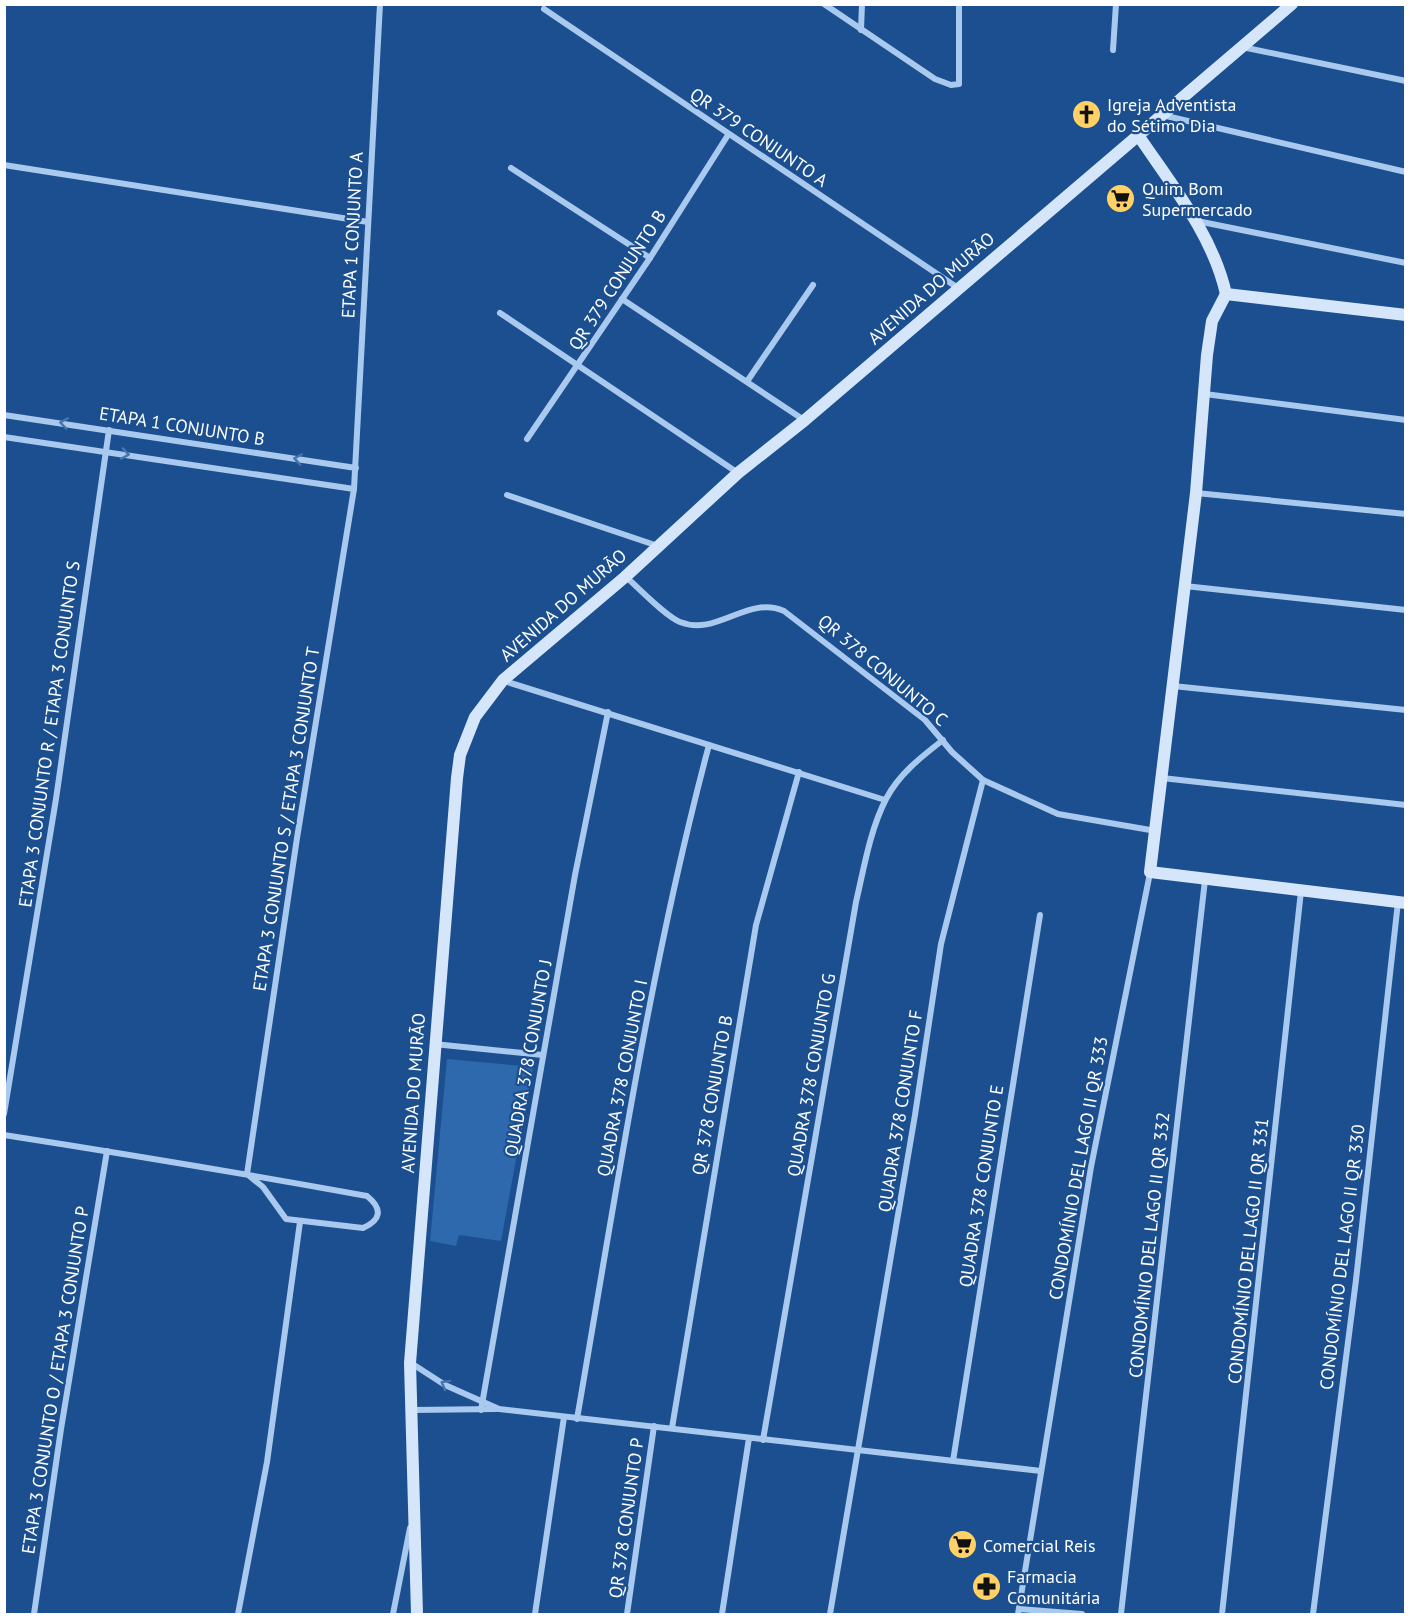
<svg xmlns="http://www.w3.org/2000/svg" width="1410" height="1619" font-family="'PT Sans',sans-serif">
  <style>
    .green { fill: #2e69ad }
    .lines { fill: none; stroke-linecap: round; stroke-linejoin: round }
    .street { stroke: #a9c9ee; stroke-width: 6 }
    .secondary { stroke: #d6e6fa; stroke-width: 12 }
    .oneway { stroke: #4674ac }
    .labels { text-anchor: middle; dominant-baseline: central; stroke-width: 4.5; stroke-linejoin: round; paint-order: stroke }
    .poi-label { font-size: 18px; fill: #fff; stroke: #1b4f8f; text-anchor: start }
    .street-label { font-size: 18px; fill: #fff; stroke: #1b4f8f }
  </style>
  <rect width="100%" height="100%" fill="#1b4f8f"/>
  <polygon class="green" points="447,1059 533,1067 501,1241 459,1235 456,1246 430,1241"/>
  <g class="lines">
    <g class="street">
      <polyline points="824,4 935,79 951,85 959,84 959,4"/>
      <polyline points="544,9 958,288"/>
      <polyline points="861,30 862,4"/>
      <polyline points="1242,47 1406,81"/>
      <polyline points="1113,50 1116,4"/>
      <polyline points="1162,115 1406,172"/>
      <polyline points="4,165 368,222"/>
      <polyline points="511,168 650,258"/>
      <polyline points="1197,221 1406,263"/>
      <polyline points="622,299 804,420"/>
      <polyline points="500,313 738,473"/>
      <polyline points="748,380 813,285"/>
      <polyline points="1205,394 1406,420"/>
      <polyline points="4,415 356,468"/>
      <polyline points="4,437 354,489"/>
      <polyline points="527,439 650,258 728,135"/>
      <polyline points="1196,493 1406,514"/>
      <polyline points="507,495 658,546"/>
      <path d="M626,577C640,589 664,615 680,622C717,637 747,595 784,611L925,720L952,752L983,780L1058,814L1156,831"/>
      <polyline points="1185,586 1406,610"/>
      <polyline points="504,681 885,800"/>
      <polyline points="1173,686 1406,710"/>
      <polyline points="1162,778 1406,805"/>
      <polyline points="434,1044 543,1055"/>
      <polyline points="4,1114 56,799 109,430"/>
      <path d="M4,1135C126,1154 246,1174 367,1196C383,1209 381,1220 363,1228L286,1219L263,1187L247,1174L297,838L354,489L380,4"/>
      <polyline points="411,1363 445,1385 499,1409 1041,1471"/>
      <polyline points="413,1410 496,1409"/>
      <polyline points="481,1410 575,875 608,712"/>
      <path d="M577,1419C616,1193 650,966 709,745"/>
      <polyline points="672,1428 756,925 799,772"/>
      <path d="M763,1440L856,902C864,868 870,830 886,799C899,774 921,757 943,740"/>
      <polyline points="953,1461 1040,915"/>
      <polyline points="1019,1609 1082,1614"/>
      <polyline points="34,1614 61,1429 107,1151"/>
      <polyline points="238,1614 267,1462 300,1222"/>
      <polyline points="393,1614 410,1528"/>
      <polyline points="535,1614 564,1417"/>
      <polyline points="627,1614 654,1426"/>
      <polyline points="722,1614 749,1438"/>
      <polyline points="830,1614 915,1115 941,944 983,780"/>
      <polyline points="1018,1614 1091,1167 1150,873"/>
      <polyline points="1121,1614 1205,880"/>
      <polyline points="1222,1614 1301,891"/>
      <polyline points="1313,1614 1356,1280 1398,902"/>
    </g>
    <g class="secondary">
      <path d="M1138,135C1171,184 1213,235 1226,294"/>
      <polyline points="1226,294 1212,321 1207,355 1196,493 1150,872 1406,903"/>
      <polyline points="1226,294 1406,315"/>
      <polyline points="417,1614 410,1363 457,778 460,755 475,717 503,680 625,577 738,473 805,420 1292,4"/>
    </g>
  </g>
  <defs><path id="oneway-chevron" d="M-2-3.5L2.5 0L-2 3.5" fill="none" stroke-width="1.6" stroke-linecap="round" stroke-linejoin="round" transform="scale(1.5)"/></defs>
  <g class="oneway">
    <use href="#oneway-chevron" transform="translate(64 423) rotate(-172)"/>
    <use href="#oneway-chevron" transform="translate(125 454) rotate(9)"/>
    <use href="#oneway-chevron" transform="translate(298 459) rotate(-171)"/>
    <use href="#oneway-chevron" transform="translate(445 1384) rotate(-151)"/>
  </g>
  <defs>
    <symbol id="church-disc" viewBox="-11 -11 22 22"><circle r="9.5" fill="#ffd166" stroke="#1b4f8f"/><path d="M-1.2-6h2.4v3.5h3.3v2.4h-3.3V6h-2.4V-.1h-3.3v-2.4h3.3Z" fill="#111"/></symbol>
    <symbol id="supermarket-disc" viewBox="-11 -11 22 22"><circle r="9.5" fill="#ffd166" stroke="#1b4f8f"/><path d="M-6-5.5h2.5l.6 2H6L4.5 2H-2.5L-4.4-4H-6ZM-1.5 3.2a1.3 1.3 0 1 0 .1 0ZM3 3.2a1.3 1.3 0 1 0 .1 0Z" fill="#111"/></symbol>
    <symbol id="pharmacy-disc" viewBox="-11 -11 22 22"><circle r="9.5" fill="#ffd166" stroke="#1b4f8f"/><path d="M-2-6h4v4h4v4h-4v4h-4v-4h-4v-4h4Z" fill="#111"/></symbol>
  </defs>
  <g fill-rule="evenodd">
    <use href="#church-disc" x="1070" y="98" width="33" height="33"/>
    <use href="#supermarket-disc" x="1104" y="182" width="33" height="33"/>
    <use href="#supermarket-disc" x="946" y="1528" width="33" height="33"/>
    <use href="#pharmacy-disc" x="970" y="1570" width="33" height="33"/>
  </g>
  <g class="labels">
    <g class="poi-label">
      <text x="1107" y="104">Igreja Adventista<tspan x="1107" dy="21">do Sétimo Dia</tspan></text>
      <text x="1142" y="188">Quim Bom<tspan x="1142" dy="21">Supermercado</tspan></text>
      <text x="983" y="1545">Comercial Reis</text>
      <text x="1007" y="1576">Farmacia<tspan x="1007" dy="21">Comunitária</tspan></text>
    </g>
    <g class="street-label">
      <text transform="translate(759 137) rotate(34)">QR 379 CONJUNTO A</text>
      <text transform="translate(352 235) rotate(-87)">ETAPA 1 CONJUNTO A</text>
      <text transform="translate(617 280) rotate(-57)">QR 379 CONJUNTO B</text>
      <text transform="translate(931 288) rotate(-41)">AVENIDA DO MURÃO</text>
      <text transform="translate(182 426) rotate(9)">ETAPA 1 CONJUNTO B</text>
      <text transform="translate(563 605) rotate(-41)">AVENIDA DO MURÃO</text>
      <text transform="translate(883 670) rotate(40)">QR 378 CONJUNTO C</text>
      <text transform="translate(49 734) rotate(-82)">ETAPA 3 CONJUNTO R / ETAPA 3 CONJUNTO S</text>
      <text transform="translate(286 819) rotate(-81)">ETAPA 3 CONJUNTO S / ETAPA 3 CONJUNTO T</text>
      <text transform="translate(528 1058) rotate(-80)">QUADRA 378 CONJUNTO J</text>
      <text transform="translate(811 1075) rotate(-80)">QUADRA 378 CONJUNTO G</text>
      <text transform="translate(622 1078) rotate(-79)">QUADRA 378 CONJUNTO I</text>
      <text transform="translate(413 1093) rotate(-86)">AVENIDA DO MURÃO</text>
      <text transform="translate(712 1095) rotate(-80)">QR 378 CONJUNTO B</text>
      <text transform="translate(900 1111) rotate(-81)">QUADRA 378 CONJUNTO F</text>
      <text transform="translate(1078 1168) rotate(-80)">CONDOMÍNIO DEL LAGO II QR 333</text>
      <text transform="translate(981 1186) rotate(-81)">QUADRA 378 CONJUNTO E</text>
      <text transform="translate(1149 1245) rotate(-84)">CONDOMÍNIO DEL LAGO II QR 332</text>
      <text transform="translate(1248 1251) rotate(-84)">CONDOMÍNIO DEL LAGO II QR 331</text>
      <text transform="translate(1342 1257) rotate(-83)">CONDOMÍNIO DEL LAGO II QR 330</text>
      <text transform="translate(55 1380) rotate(-81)">ETAPA 3 CONJUNTO O / ETAPA 3 CONJUNTO P</text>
      <text transform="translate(626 1518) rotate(-82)">QR 378 CONJUNTO P</text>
    </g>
  </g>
  <rect width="1410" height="1619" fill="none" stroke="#ffffff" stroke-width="12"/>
</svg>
